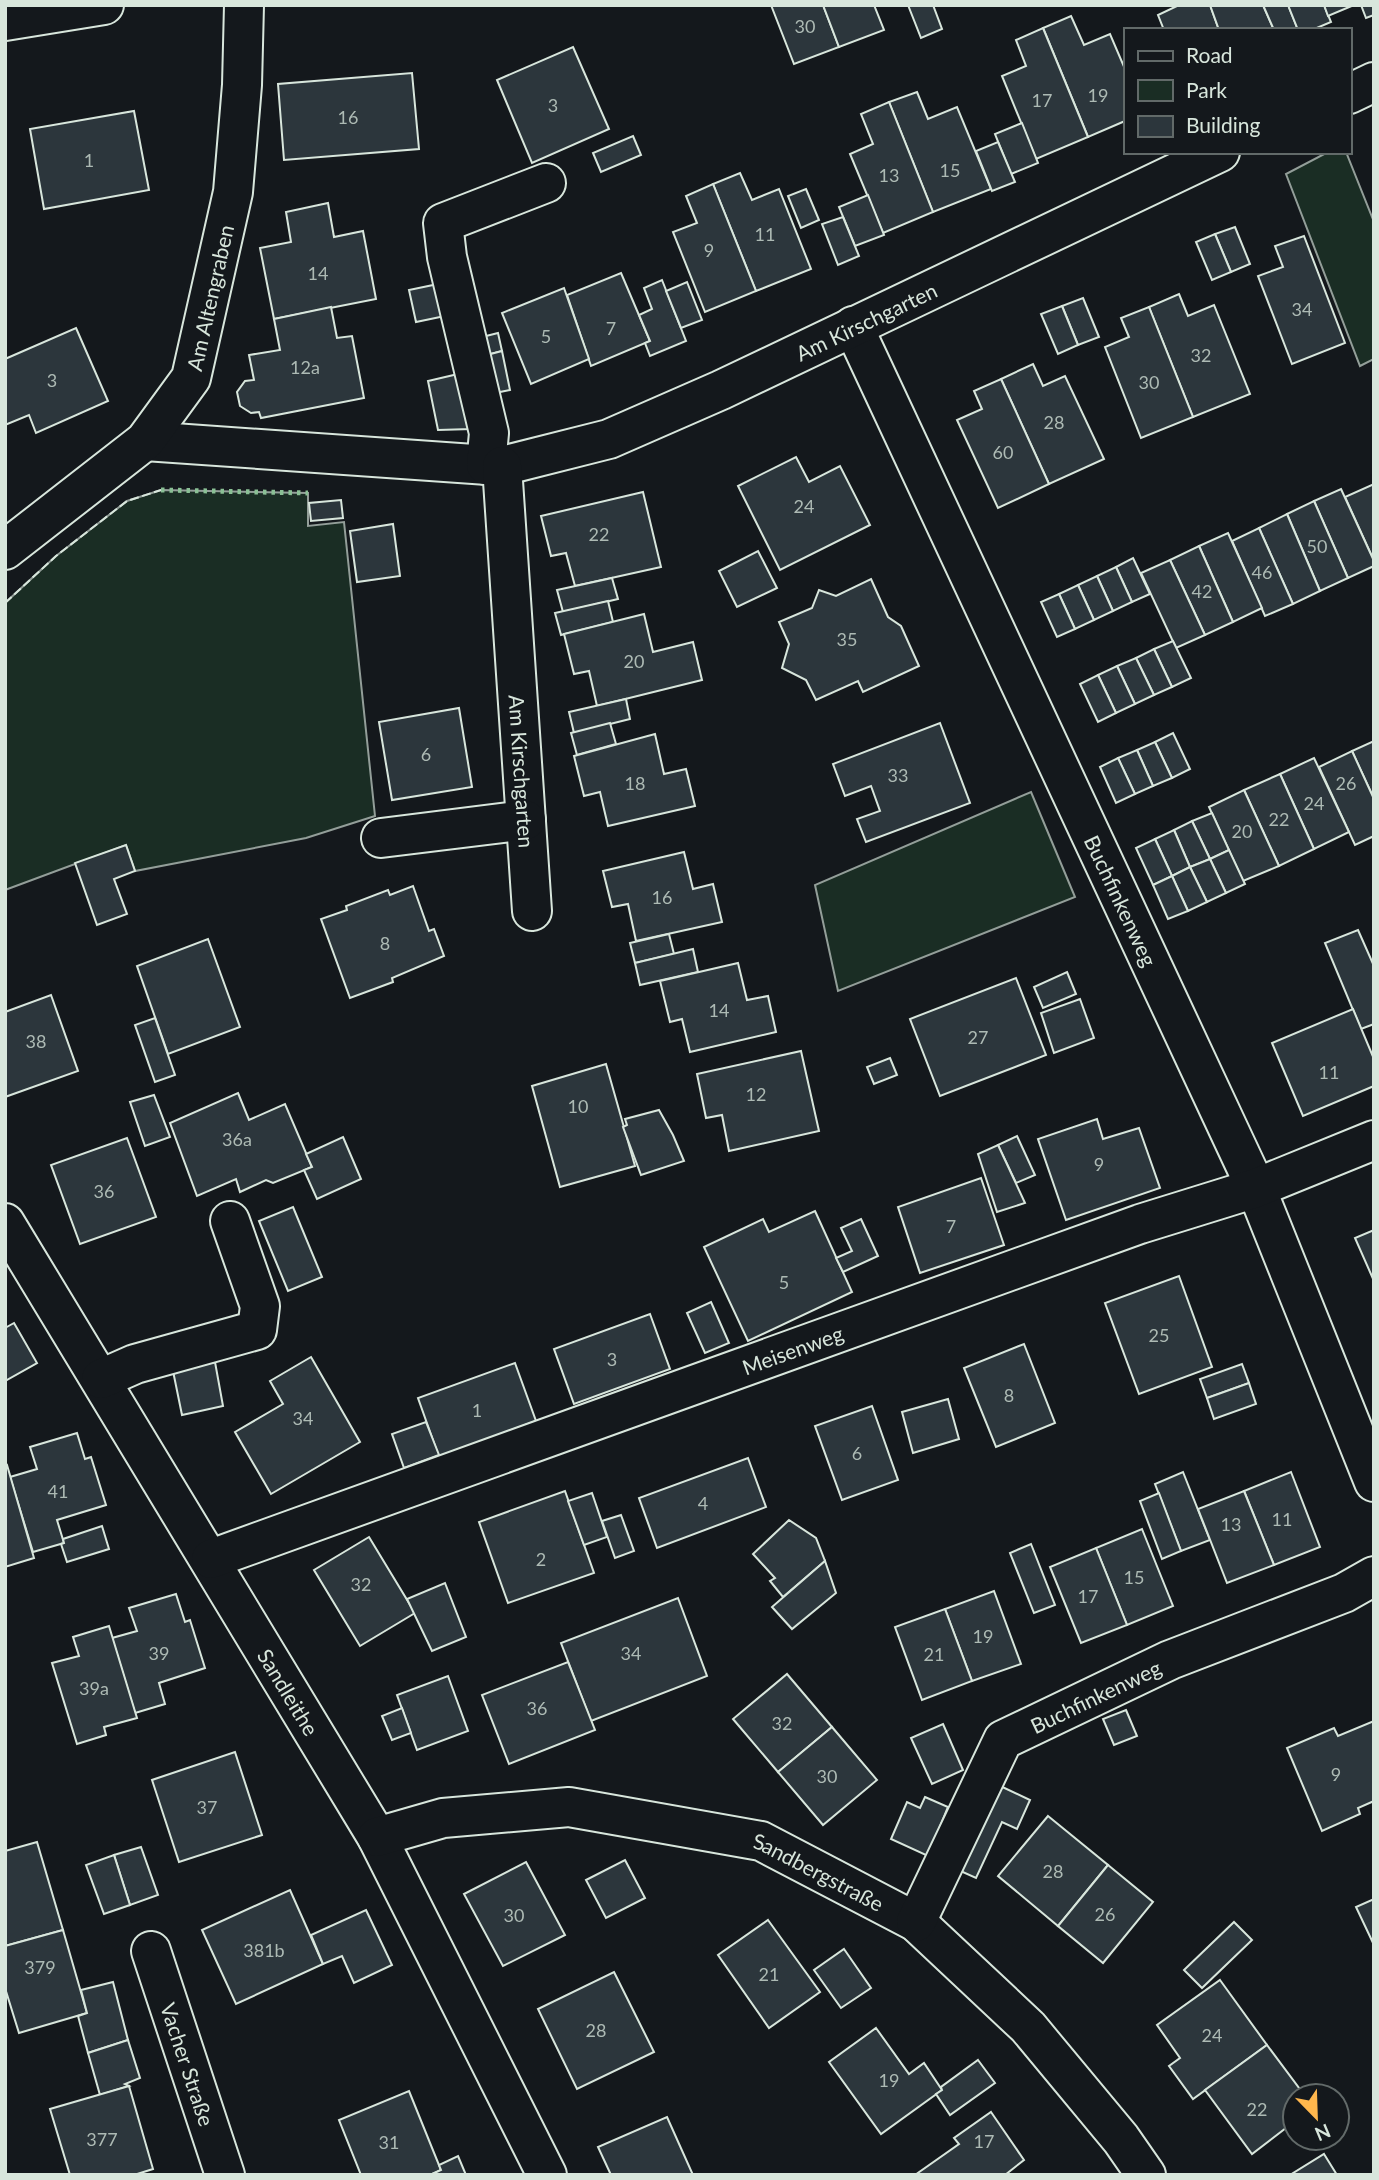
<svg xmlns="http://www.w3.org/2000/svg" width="1379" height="2180" font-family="Lato,sans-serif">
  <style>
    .green { fill: #1a2d24; stroke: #939e99; stroke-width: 2 }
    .building { fill: #2c363c; stroke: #d8e6dc; stroke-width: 2 }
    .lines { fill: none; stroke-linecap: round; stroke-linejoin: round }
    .minor-casing { stroke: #d8e6dc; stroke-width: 42 }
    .minor { stroke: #14181c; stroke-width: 38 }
    .hedge { stroke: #8ac095; stroke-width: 5; stroke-dasharray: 3.5 5; stroke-linecap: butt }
    .fence { stroke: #d8e6dc; stroke-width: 2; stroke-dasharray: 9 3.5; stroke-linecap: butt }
    .labels { text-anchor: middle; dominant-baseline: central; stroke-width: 5; stroke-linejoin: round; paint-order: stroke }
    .number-label { font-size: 18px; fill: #adbab4 }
    .street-label { font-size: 21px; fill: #d8e6dc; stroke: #14181c }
  </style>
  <rect width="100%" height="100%" fill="#14181c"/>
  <g class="green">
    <polygon points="1328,152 1346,152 1374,222 1374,359 1360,366 1286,174"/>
    <polygon points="161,490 308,493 308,526 344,522 375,816 306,838 135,871 126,845 5,890 5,603 56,556 127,501"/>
    <polygon points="1031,792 1075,897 838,991 815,885"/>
  </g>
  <g class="building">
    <polygon points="771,5 823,5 839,47 794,64"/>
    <polygon points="823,5 874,5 884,30 839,47"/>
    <polygon points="908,5 933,5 942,29 921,38"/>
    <polygon points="1210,5 1219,30 1164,30 1158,15 1179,5"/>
    <polygon points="1210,5 1263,5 1274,30 1219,30"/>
    <polygon points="1263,5 1288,5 1298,30 1274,30"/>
    <polygon points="1288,5 1324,5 1331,22 1312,30 1298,30"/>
    <polygon points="1324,5 1354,5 1328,16"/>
    <polygon points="1361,5 1374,5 1374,15 1366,18"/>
    <polygon points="1071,16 1084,45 1110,34 1125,69 1125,121 1088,137 1043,28"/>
    <polygon points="1043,28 1088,137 1036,159 1002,76 1026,66 1016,40"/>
    <polygon points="573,47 609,129 532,163 497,80"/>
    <polygon points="412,73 419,149 284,160 278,84"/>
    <polygon points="917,92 928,119 957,107 991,189 933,212 889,102"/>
    <polygon points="889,102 933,212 883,233 850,154 873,144 861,114"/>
    <polygon points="134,111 149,190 44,209 30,129"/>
    <polygon points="1022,123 1038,163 1011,174 995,134"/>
    <polygon points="633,136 641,155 601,172 593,153"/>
    <polygon points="998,142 1015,182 992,191 976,151"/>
    <polygon points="740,173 752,200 779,189 811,269 756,291 713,184"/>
    <polygon points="713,184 756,291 705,312 673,232 697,223 686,196"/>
    <polygon points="806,189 819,220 801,228 788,196"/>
    <polygon points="868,195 884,235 855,246 839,207"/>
    <polygon points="328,203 334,237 363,231 376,299 274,319 260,248 291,242 286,212"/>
    <polygon points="843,217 859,256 838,265 822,224"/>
    <polygon points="1235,227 1250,264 1231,272 1215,234"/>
    <polygon points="1215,234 1231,272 1212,280 1196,242"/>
    <polygon points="1304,236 1345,343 1292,364 1258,276 1283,267 1275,246"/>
    <polygon points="621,273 650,341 591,366 567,295"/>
    <polygon points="662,280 686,341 650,356 645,343 650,341 639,315 652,309 644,288"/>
    <polygon points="687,282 702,320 681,328 666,291"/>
    <polygon points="438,284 445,316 416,322 409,290"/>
    <polygon points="564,288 589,359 531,384 502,313"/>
    <polygon points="1179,294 1188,316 1214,305 1250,394 1193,417 1149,307"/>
    <polygon points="1083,298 1099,337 1078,345 1062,306"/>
    <polygon points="1062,306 1078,345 1058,354 1041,314"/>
    <polygon points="331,307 337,338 352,336 364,398 261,418 259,412 251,413 240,406 237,392 245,381 254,380 249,355 280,350 274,319"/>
    <polygon points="1149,307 1193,417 1141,438 1105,347 1129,337 1121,318"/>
    <polygon points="76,328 108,401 36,433 29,415 5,425 5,359"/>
    <polygon points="498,333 502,351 483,356 478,338"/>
    <polygon points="502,351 510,390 490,394 483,356"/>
    <polygon points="1033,364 1043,386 1065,376 1104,459 1049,484 1001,379"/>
    <polygon points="458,374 471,429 438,430 428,381"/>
    <polygon points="1001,379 1049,484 998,508 957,420 982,409 974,391"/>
    <polygon points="796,457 809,482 840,466 870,525 780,570 738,486"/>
    <polygon points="1374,484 1374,561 1345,497"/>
    <polygon points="1341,489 1374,561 1374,566 1348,578 1314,501"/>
    <polygon points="643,492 661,567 575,586 566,553 551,556 541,516"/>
    <polygon points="341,500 343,518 311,521 309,503"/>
    <polygon points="1314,501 1348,578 1320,591 1287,514"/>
    <polygon points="1287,514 1320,591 1293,604 1259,528"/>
    <polygon points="393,524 400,576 357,582 350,531"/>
    <polygon points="1259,528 1293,604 1265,616 1232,541"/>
    <polygon points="1228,533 1262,608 1233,622 1199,546"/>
    <polygon points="1199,546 1233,622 1205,635 1170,560"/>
    <polygon points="758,551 777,588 737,607 719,571"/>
    <polygon points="1133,558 1150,594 1132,602 1116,567"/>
    <polygon points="1170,560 1205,635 1176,648 1141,573"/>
    <polygon points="1116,567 1132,602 1113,611 1097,576"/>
    <polygon points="1097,576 1113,611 1094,620 1078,585"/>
    <polygon points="612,578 618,599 563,612 557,590"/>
    <polygon points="871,579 888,617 901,626 919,666 863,692 858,681 816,700 806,680 782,668 789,644 779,622 812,608 819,590 836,596"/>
    <polygon points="1078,585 1094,620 1075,629 1059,594"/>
    <polygon points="1059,594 1075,629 1057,637 1041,602"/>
    <polygon points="608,601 613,622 561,635 555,613"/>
    <polygon points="644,614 653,652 693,642 702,680 597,706 589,671 574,674 564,634"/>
    <polygon points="1173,641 1191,678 1172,687 1154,649"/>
    <polygon points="1154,649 1172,687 1154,695 1136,658"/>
    <polygon points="1136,658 1154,695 1135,704 1117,666"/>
    <polygon points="1117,666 1135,704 1116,713 1098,675"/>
    <polygon points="1098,675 1116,713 1098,722 1080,684"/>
    <polygon points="626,699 630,719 574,733 569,712"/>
    <polygon points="459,708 472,787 392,800 379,722"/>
    <polygon points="610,723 616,744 577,755 571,733"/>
    <polygon points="940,723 970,803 866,842 857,819 880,811 871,786 845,796 833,764"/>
    <polygon points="1173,733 1190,769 1172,778 1155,742"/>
    <polygon points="655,734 664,774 686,769 695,806 608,826 600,792 584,796 574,756"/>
    <polygon points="1374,741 1374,799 1352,751"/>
    <polygon points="1155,742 1172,778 1153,786 1137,750"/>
    <polygon points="1137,750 1153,786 1135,794 1118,758"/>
    <polygon points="1352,751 1374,799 1374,836 1355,845 1319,767"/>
    <polygon points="1118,758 1135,794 1116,803 1100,767"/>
    <polygon points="1314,758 1349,832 1314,849 1280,774"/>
    <polygon points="1280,774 1314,849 1279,866 1244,790"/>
    <polygon points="1244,790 1279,866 1243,881 1209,807"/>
    <polygon points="1212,813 1229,850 1210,859 1192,821"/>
    <polygon points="1192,821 1210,859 1190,867 1174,830"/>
    <polygon points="1174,830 1190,867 1172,876 1155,839"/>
    <polygon points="1155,839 1172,876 1153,885 1136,848"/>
    <polygon points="126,845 135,871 114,879 127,914 97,925 75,863"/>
    <polygon points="1229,850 1245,884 1226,893 1210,859"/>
    <polygon points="684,852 693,889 713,884 722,922 636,941 628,904 612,907 603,871"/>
    <polygon points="1210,859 1226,893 1207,902 1190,867"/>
    <polygon points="1190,867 1207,902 1188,911 1172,876"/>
    <polygon points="1172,876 1188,911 1168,919 1153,885"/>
    <polygon points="413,886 429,931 434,929 444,956 392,978 393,982 350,998 321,919 347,910 346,906 388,890 390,895"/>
    <polygon points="1358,930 1374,966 1374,1024 1361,1029 1325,943"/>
    <polygon points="669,934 674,954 635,963 630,943"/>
    <polygon points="208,939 240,1027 168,1054 137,966"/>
    <polygon points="693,949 698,972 640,985 635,963"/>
    <polygon points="738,963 747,1000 768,996 776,1032 690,1052 682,1019 670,1022 660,981"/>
    <polygon points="1067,972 1076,994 1043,1008 1034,987"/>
    <polygon points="1016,978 1046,1055 940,1096 910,1019"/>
    <polygon points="51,995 78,1071 5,1097 5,1012"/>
    <polygon points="1080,999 1094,1038 1054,1053 1041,1013"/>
    <polygon points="1353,1009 1374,1059 1374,1086 1303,1116 1272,1043"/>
    <polygon points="155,1018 175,1075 155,1082 135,1025"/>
    <polygon points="801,1051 819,1131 729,1151 722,1115 706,1118 697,1074"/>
    <polygon points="890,1058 897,1075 874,1084 867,1067"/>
    <polygon points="606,1064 635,1166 560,1187 532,1086"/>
    <polygon points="238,1093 249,1120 285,1104 312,1167 273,1183 266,1180 240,1192 236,1179 197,1196 170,1123"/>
    <polygon points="154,1095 170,1137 145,1146 130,1102"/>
    <polygon points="659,1110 673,1135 684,1161 641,1175 623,1127 627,1125 625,1119"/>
    <polygon points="1097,1119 1103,1139 1139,1128 1160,1188 1066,1220 1038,1139"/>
    <polygon points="1017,1136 1035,1175 1016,1183 998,1145"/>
    <polygon points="343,1137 361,1179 317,1199 304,1170 312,1167 306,1154"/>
    <polygon points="127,1138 156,1217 80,1244 51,1165"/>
    <polygon points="998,1145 1025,1203 997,1212 978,1154"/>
    <polygon points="981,1178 1004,1245 920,1273 898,1207"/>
    <polygon points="293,1207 322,1277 288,1291 259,1221"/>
    <polygon points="815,1211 852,1292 748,1341 704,1247 763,1219 769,1232"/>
    <polygon points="861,1219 878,1256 843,1272 836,1258 852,1251 841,1228"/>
    <polygon points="1374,1230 1374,1281 1355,1238"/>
    <polygon points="1179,1276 1212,1367 1139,1394 1105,1303"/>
    <polygon points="711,1302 729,1343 705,1353 687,1313"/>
    <polygon points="650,1314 670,1369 574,1404 554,1349"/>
    <polygon points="14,1323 37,1363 5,1381 5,1328"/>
    <polygon points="1024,1344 1055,1423 996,1447 964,1368"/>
    <polygon points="311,1357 360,1442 271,1494 235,1432 283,1404 270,1381"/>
    <polygon points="215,1362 223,1406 182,1415 173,1371"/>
    <polygon points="515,1363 536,1421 439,1457 418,1398"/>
    <polygon points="1242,1364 1249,1383 1207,1398 1200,1379"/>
    <polygon points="1249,1383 1256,1404 1214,1419 1207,1398"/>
    <polygon points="948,1399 959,1439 913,1453 902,1412"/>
    <polygon points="872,1406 898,1480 842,1500 815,1426"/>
    <polygon points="426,1422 439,1455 404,1468 392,1434"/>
    <polygon points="77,1433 85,1459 91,1457 106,1505 57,1520 64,1543 33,1552 10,1477 37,1469 30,1447"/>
    <polygon points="748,1458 766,1507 657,1548 639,1498"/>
    <polygon points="7,1465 34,1558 5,1567 5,1466"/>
    <polygon points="1183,1472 1210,1540 1181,1551 1155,1484"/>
    <polygon points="1291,1472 1320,1547 1274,1565 1244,1491"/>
    <polygon points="565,1491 594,1573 508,1603 479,1522"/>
    <polygon points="1244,1491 1274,1565 1227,1583 1198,1509"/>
    <polygon points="592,1493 607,1537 584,1545 568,1501"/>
    <polygon points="1159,1493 1181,1551 1162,1559 1140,1501"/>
    <polygon points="621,1515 634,1551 615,1558 602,1521"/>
    <polygon points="789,1520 816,1538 825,1561 783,1597 770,1581 775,1578 753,1554"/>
    <polygon points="102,1526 109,1549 67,1562 61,1544 64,1543 63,1539"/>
    <polygon points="1142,1529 1173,1606 1127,1625 1096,1548"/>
    <polygon points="369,1537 415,1613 360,1646 314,1570"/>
    <polygon points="1031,1544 1055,1605 1034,1613 1010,1553"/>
    <polygon points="1096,1548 1127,1625 1081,1643 1050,1567"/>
    <polygon points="825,1561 836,1593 792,1629 772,1607"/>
    <polygon points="445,1583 466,1637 432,1651 407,1599"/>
    <polygon points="994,1591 1021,1664 972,1681 945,1609"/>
    <polygon points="176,1594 185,1622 190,1620 205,1668 159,1683 165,1704 135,1713 112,1638 137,1631 129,1608"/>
    <polygon points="678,1598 707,1676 591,1721 561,1643"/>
    <polygon points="945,1609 972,1681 922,1700 895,1627"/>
    <polygon points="109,1626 137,1718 104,1727 106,1735 77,1744 52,1663 79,1656 73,1637"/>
    <polygon points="568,1662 595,1730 509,1764 482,1695"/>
    <polygon points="787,1674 832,1727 778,1772 733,1719"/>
    <polygon points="448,1676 468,1731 417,1750 397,1695"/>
    <polygon points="402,1708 411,1733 392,1740 382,1716"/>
    <polygon points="1126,1710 1137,1736 1114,1745 1103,1719"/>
    <polygon points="1374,1721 1374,1801 1358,1808 1360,1814 1322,1831 1287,1748 1334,1728 1338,1736"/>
    <polygon points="943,1724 963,1770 932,1784 911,1738"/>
    <polygon points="832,1727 877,1780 823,1825 778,1772"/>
    <polygon points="235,1752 262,1835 179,1862 152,1780"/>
    <polygon points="996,1784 1030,1800 1017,1829 1002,1822 976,1878 956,1869"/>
    <polygon points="925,1797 948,1807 928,1856 891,1839 907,1802 920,1808"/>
    <polygon points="1048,1816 1108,1865 1058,1926 998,1876"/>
    <polygon points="37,1842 63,1930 5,1946 5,1851"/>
    <polygon points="141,1847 158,1895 130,1905 114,1855"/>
    <polygon points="114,1855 130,1905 104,1914 86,1865"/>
    <polygon points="625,1860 645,1898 606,1918 586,1880"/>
    <polygon points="526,1862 565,1935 503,1966 464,1894"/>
    <polygon points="1108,1865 1153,1902 1103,1963 1058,1926"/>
    <polygon points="290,1890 323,1964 236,2004 202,1930"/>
    <polygon points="1374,1899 1374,1945 1356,1907"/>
    <polygon points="366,1910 392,1965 354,1983 342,1956 323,1964 311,1935"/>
    <polygon points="768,1920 820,1992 769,2028 718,1955"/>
    <polygon points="1234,1922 1252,1940 1202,1988 1184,1970"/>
    <polygon points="63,1930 87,2013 19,2033 5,1988 5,1946"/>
    <polygon points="844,1949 871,1988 841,2008 814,1970"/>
    <polygon points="614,1972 654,2052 577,2089 538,2009"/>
    <polygon points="1220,1980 1267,2045 1193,2099 1169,2066 1180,2058 1157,2025"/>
    <polygon points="113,1982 128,2040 88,2053 78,2016 87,2013 81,1990"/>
    <polygon points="876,2028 909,2074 924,2063 942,2090 881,2134 829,2062"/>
    <polygon points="128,2040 140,2078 125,2084 129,2086 100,2095 88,2053"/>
    <polygon points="1267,2045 1305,2096 1295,2096 1295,2121 1252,2154 1205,2090"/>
    <polygon points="978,2060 995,2083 950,2115 936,2094 942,2090 941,2087"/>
    <polygon points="129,2086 153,2169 134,2175 70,2175 50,2109"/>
    <polygon points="409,2091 441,2170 430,2175 361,2175 339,2120"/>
    <polygon points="991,2112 1024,2160 1005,2175 915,2175 959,2144 954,2138"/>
    <polygon points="667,2117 693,2175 611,2175 598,2147"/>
    <polygon points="1324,2154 1337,2175 1290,2175"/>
    <polygon points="458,2156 466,2175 430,2175 441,2170 439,2165"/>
  </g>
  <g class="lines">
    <defs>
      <g id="minor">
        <polyline points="5,21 104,5"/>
        <polyline points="1349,94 1374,82"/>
        <path id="s1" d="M853,326L1256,1188L1374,1482"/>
        <path id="s2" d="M145,441L502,466L609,439L721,390L1220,152"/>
        <polyline points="486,465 489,433 447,257 443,223 546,183"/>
        <path id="s3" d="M502,466L532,911"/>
        <path id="s4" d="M5,550L145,441L191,378L233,192L242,85L244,5"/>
        <polyline points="381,838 526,820"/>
        <path id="s5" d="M5,1223L377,1837L547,2175"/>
        <polyline points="101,1379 135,1364 257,1330 260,1306 230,1221"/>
        <path id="s6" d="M211,1559L1140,1224L1256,1188L1374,1140"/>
        <path id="s7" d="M377,1837L443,1818L569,1807L761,1841L916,1922L1028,2027L1121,2139L1146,2175"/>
        <path id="s8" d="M916,1922L1003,1740L1170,1660L1344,1593L1374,1576"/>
        <path id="s9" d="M151,1951L225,2175"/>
      </g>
    </defs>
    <use href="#minor" class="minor-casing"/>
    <use href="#minor" class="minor"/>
    <polyline class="hedge" points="161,490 308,493"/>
    <polyline class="fence" points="5,603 56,556 127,501 161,490"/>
  </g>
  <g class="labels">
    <g class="number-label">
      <text x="805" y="26">30</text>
      <text x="1098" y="95">19</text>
      <text x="1042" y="100">17</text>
      <text x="553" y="105">3</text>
      <text x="348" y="117">16</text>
      <text x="89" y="160">1</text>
      <text x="950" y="170">15</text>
      <text x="889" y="175">13</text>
      <text x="765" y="234">11</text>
      <text x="709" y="250">9</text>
      <text x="318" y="273">14</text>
      <text x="1302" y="309">34</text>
      <text x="611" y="328">7</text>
      <text x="546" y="336">5</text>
      <text x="1201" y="355">32</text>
      <text x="305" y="367">12a</text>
      <text x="52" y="380">3</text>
      <text x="1149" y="382">30</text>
      <text x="1054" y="422">28</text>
      <text x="1003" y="452">60</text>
      <text x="804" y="506">24</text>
      <text x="599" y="534">22</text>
      <text x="1317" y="546">50</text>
      <text x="1262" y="572">46</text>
      <text x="1202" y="591">42</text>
      <text x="847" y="639">35</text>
      <text x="634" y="661">20</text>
      <text x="426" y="754">6</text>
      <text x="898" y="775">33</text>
      <text x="635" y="783">18</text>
      <text x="1346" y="783">26</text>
      <text x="1314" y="803">24</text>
      <text x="1279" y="819">22</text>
      <text x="1242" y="831">20</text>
      <text x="662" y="897">16</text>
      <text x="385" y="943">8</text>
      <text x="719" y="1010">14</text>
      <text x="978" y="1037">27</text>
      <text x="36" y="1041">38</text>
      <text x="1329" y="1072">11</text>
      <text x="756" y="1094">12</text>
      <text x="578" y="1106">10</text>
      <text x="237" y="1139">36a</text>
      <text x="1099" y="1164">9</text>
      <text x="104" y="1191">36</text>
      <text x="951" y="1226">7</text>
      <text x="784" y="1282">5</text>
      <text x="1159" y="1335">25</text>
      <text x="612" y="1359">3</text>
      <text x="1009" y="1395">8</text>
      <text x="477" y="1410">1</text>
      <text x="303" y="1418">34</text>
      <text x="857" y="1453">6</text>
      <text x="58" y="1491">41</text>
      <text x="703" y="1503">4</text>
      <text x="1282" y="1519">11</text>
      <text x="1231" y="1524">13</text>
      <text x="541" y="1559">2</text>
      <text x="1134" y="1577">15</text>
      <text x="361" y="1584">32</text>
      <text x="1088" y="1596">17</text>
      <text x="983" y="1636">19</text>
      <text x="159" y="1653">39</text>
      <text x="631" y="1653">34</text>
      <text x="934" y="1654">21</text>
      <text x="94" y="1688">39a</text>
      <text x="537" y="1708">36</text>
      <text x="782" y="1723">32</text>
      <text x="1336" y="1774">9</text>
      <text x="827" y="1776">30</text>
      <text x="207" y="1807">37</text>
      <text x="1053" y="1871">28</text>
      <text x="1105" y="1914">26</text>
      <text x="514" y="1915">30</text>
      <text x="264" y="1950">381b</text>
      <text x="40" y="1967">379</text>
      <text x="769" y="1974">21</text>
      <text x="596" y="2030">28</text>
      <text x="1212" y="2035">24</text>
      <text x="889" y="2080">19</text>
      <text x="1257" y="2109">22</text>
      <text x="102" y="2139">377</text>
      <text x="984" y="2141">17</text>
      <text x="389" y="2142">31</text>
    </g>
    <g class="street-label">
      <text stroke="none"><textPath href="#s4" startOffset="338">Am Altengraben</textPath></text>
      <text stroke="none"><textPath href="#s2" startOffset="751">Am Kirschgarten</textPath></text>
      <text stroke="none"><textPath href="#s3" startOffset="306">Am Kirschgarten</textPath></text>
      <text stroke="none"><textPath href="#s1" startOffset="634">Buchfinkenweg</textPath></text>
      <text stroke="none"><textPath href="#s6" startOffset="618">Meisenweg</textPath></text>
      <text stroke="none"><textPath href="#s5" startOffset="548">Sandleithe</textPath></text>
      <text stroke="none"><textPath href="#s8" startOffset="304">Buchfinkenweg</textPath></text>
      <text stroke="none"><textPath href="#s7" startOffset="455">Sandbergstraße</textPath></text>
      <text stroke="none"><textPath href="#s9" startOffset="119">Vacher Straße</textPath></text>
    </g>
  </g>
  <rect width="1379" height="2180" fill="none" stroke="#d8e6dc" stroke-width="14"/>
  <rect x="1124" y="28" width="228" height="126" fill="#14181c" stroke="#626a69" stroke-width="2"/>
  <rect x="1138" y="51" width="35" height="10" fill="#14181c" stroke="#626a69" stroke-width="2"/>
  <text x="1186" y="63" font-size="21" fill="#d8e6dc">Road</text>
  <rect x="1138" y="80" width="35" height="21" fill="#1a2d24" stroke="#626a69" stroke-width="2"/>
  <text x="1186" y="98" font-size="21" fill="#d8e6dc">Park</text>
  <rect x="1138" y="116" width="35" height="21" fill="#2c363c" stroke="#626a69" stroke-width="2"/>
  <text x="1186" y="133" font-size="21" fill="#d8e6dc">Building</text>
  <g transform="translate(1316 2117) rotate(157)"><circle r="33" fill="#14181c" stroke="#626a69" stroke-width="2"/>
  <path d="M0-5L12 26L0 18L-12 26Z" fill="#ffb74d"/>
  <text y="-10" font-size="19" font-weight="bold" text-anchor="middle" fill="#d8e6dc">N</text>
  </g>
</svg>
